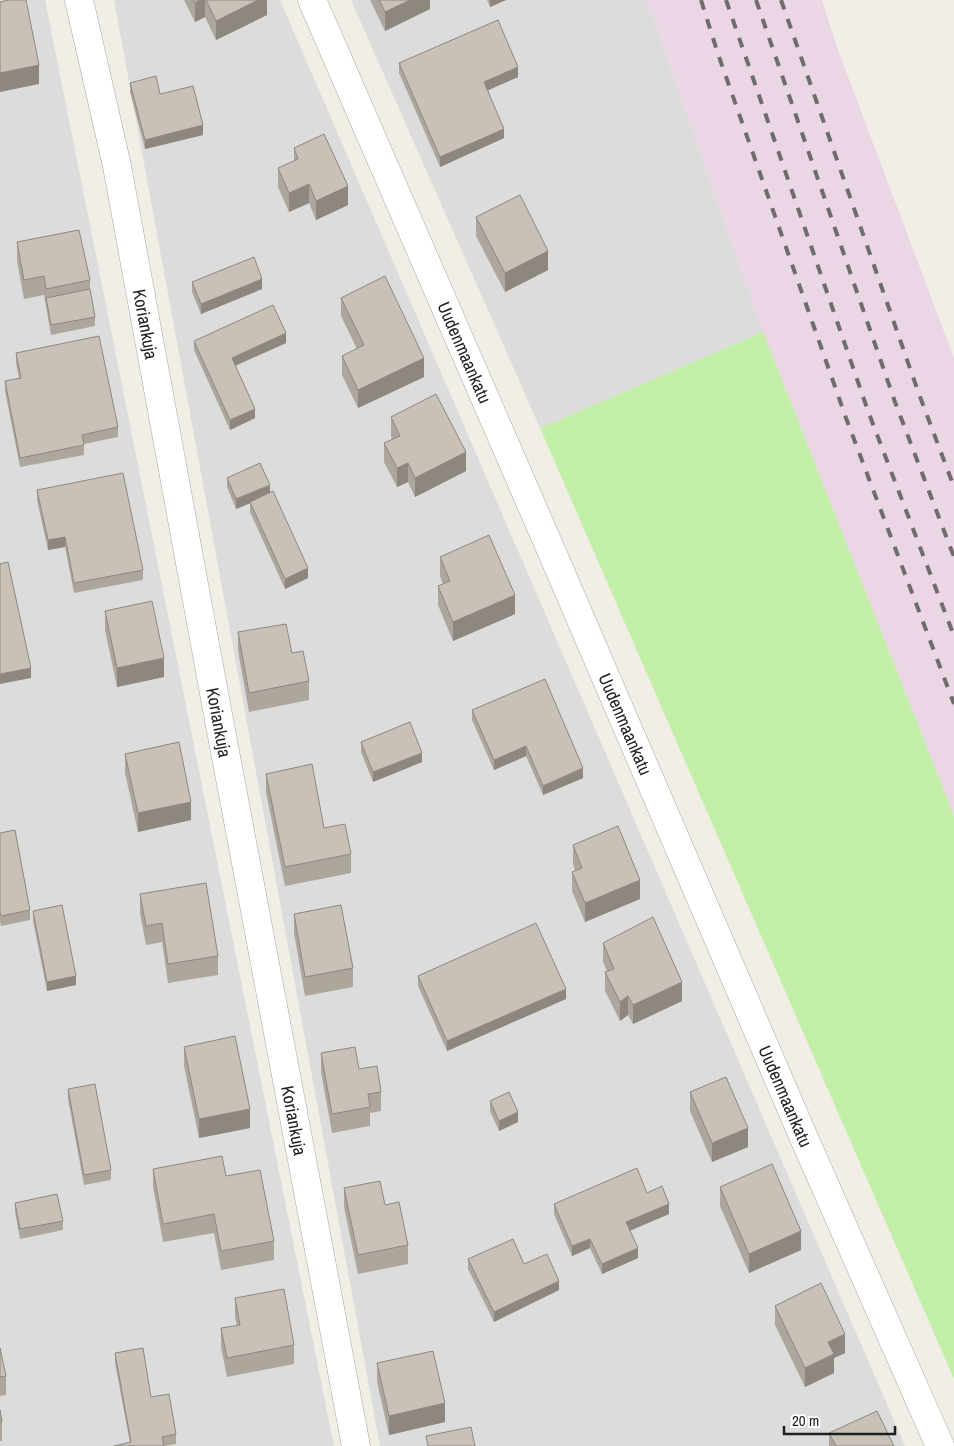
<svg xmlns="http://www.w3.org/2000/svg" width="954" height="1446" font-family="'Archivo Narrow',sans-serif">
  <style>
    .residential { fill: #dddcdc }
    .industrial { fill: #ead6e4 }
    .grass { fill: #c2eea7 }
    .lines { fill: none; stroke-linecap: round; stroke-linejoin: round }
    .minor-casing { stroke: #a6a6a6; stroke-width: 29 }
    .minor { stroke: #fff; stroke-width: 28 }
    .rail { stroke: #6d6d6d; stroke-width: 4; stroke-dasharray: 10 10; stroke-linecap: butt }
    .wall { fill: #ada69d }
    .shaded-wall { fill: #8d8780 }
    .building { fill: #c9c1b7; stroke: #8d8780 }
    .labels { text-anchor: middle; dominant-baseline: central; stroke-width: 5; stroke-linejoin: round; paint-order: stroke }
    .street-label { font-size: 18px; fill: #1f1f1f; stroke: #fff }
  </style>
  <rect width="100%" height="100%" fill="#f1eee5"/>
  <g class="residential">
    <polygon points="0,0 45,0 334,1446 0,1446"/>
    <polygon points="114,0 280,0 905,1446 380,1446"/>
    <polygon points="351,0 647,0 763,332 540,428"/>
  </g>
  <polygon class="industrial" points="647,0 822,0 838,50 954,358 954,816 763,332"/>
  <polygon class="grass" points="763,332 954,816 954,1379 540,428"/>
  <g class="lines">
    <defs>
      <g id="minor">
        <path id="s1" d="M79,0L117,166L216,704L356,1446"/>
        <path id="s2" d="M312,0L551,550L804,1138L940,1446"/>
      </g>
    </defs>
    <use href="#minor" class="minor-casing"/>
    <use href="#minor" class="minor"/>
    <g class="rail">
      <polyline points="701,0 718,54 846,418 954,704"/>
      <polyline points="726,0 868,411 954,636"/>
      <polyline points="756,0 895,402 954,557"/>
      <polyline points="781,0 919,394 954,487"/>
    </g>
  </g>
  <g class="wall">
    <polygon points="184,0 267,0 267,15 216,40 205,17 195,22"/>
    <polygon points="370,0 430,0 430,9 385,31"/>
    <polygon points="487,0 506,0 490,7"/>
    <polygon points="399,63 518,77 488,90 504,138 440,167 399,73"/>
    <polygon points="130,83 203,135 145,149 130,92"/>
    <polygon points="294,148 348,205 316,220 309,203 289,212 278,187 278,168 294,161"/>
    <polygon points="476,217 548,270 505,292 476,236"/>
    <polygon points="17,242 90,280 90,289 95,317 95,326 51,335 44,295 24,299 17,261"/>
    <polygon points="192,282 262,289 201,314 192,292"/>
    <polygon points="341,298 424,377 358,408 342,375 342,356 357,349 341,316"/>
    <polygon points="194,341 286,343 235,366 255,418 230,430 194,350"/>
    <polygon points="16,353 118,427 118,437 84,444 84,455 20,467 5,391 5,381 19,378 16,363"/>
    <polygon points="391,417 466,471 415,497 408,482 397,487 384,462 384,443 392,439 391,436"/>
    <polygon points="227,478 270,493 308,578 285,589 250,512 250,503 236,509 227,487"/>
    <polygon points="37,490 143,570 143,580 74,593 65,547 48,550 37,500"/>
    <polygon points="440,557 515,614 453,641 438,605 438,586 443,584 440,576"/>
    <polygon points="105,611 164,677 117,687 105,630"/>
    <polygon points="238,632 292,653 309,681 309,700 249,712 238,651"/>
    <polygon points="472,710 583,778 543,795 526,756 494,770 472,720"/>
    <polygon points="361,742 422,762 373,782 361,752"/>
    <polygon points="125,754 191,820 138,832 125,773"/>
    <polygon points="266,774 351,854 351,873 285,886 266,792"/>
    <polygon points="0,833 30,910 30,920 1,926 0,922"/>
    <polygon points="573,845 640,899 585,922 572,891 572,872 575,871 573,864"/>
    <polygon points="140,894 218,956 218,975 168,983 162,942 146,945 140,913"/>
    <polygon points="33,911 76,985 47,991 33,921"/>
    <polygon points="294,914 353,968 353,987 305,996 294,933"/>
    <polygon points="603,943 682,1001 633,1024 628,1015 620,1021 605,991 605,972 607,971 603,962"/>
    <polygon points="418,976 566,999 447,1051 418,986"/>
    <polygon points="184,1047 250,1128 199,1138 184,1066"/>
    <polygon points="321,1053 359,1069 381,1092 381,1111 370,1113 370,1126 332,1133 321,1072"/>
    <polygon points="68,1089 111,1170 111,1180 84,1185 68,1099"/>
    <polygon points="690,1092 748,1147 712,1162 690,1111"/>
    <polygon points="490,1101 518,1122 499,1131 490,1111"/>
    <polygon points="153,1169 226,1176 274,1241 274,1260 221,1270 214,1233 163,1242 153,1187"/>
    <polygon points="720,1187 801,1250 749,1273 720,1206"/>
    <polygon points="344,1188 385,1205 408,1245 408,1264 358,1274 344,1207"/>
    <polygon points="647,1193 669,1214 630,1231 638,1258 602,1274 590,1248 572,1256 554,1214 554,1204"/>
    <polygon points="15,1203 63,1221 63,1230 20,1239 15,1212"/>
    <polygon points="468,1259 524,1264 559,1290 494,1322 468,1269"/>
    <polygon points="235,1298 294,1345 294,1364 227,1377 221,1347 221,1328 237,1326 235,1317"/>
    <polygon points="775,1306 845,1353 834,1358 834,1373 805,1387 775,1325"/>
    <polygon points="0,1348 6,1376 6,1395 0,1396"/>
    <polygon points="115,1353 151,1397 176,1434 176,1444 164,1446 130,1443 115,1363"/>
    <polygon points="377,1363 445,1422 389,1435 377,1382"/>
    <polygon points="0,1410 2,1422 2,1441 0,1441"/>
    <polygon points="829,1433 894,1446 829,1446"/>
  </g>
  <g class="shaded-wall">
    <polygon points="200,0 205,0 205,17 195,22 195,3"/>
    <polygon points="258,0 267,0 267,15 216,40 216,21"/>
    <polygon points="410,0 430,0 430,9 385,31 385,12"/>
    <polygon points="490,0 506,0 490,7"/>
    <polygon points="39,65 39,84 0,92 0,73"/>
    <polygon points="518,67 518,77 484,92 484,82"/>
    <polygon points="203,125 203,135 145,149 145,140"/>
    <polygon points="504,129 504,138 440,167 440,157"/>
    <polygon points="309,184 309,203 289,212 289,193"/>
    <polygon points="348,186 348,205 316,220 316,201"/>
    <polygon points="548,251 548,270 505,292 505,273"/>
    <polygon points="262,279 262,289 201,314 201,304"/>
    <polygon points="286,333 286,343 232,367 232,358"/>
    <polygon points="424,358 424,377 358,408 358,390"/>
    <polygon points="255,409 255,418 230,430 230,420"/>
    <polygon points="466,452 466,471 415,497 415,478"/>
    <polygon points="408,463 408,482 397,487 397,468"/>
    <polygon points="270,485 270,495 236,509 236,499"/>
    <polygon points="65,537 65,547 48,550 48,540"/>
    <polygon points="308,568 308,578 285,589 285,579"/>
    <polygon points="515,595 515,614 453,641 453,622"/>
    <polygon points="164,658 164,677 117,687 117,668"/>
    <polygon points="31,668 31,678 0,684 0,674"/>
    <polygon points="526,746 526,756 494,770 494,760"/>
    <polygon points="422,753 422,762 373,782 373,772"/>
    <polygon points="583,768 583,778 543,795 543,786"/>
    <polygon points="191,802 191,820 138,832 138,813"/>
    <polygon points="640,880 640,899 585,922 585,903"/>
    <polygon points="76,976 76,985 47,991 47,982"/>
    <polygon points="682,982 682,1001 633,1024 633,1005"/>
    <polygon points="566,989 566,999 447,1051 447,1041"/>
    <polygon points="628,996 628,1015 620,1021 620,1002"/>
    <polygon points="250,1109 250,1128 199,1138 199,1119"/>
    <polygon points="518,1112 518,1122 499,1131 499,1121"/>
    <polygon points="748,1128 748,1147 712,1162 712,1143"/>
    <polygon points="669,1204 669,1214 626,1232 626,1222"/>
    <polygon points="801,1231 801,1250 749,1273 749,1254"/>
    <polygon points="590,1239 590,1248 572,1256 572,1246"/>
    <polygon points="638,1248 638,1258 602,1274 602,1264"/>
    <polygon points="559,1281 559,1290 494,1322 494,1312"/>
    <polygon points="845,1334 845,1353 834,1358 834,1373 805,1387 805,1368 828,1342"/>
    <polygon points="445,1403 445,1422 389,1435 389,1416"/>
  </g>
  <g class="building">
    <polygon points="9,0 26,0 39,65 0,73 0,2"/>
    <polygon points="193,0 200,0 195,3"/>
    <polygon points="206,0 258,0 216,21"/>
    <polygon points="379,0 410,0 385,12"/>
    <polygon points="498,20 518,67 484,82 504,129 440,157 399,63"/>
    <polygon points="156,76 160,94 193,86 203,125 145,140 130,83"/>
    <polygon points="324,134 348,186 316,201 309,184 289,193 278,168 298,159 294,148"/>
    <polygon points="520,195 548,251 505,273 476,217"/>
    <polygon points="79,230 90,280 46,289 44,276 24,280 17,242"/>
    <polygon points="254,257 262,279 201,304 192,282"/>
    <polygon points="385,276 424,358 358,390 342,356 364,345 341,298"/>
    <polygon points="90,289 95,317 51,325 46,298"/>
    <polygon points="273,305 286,333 232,358 255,409 230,420 194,341"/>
    <polygon points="99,336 118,427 82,435 84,445 20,458 5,381 21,378 16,353"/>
    <polygon points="436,394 466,452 415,478 408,463 397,468 384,443 400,436 391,417"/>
    <polygon points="260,463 270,485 236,499 227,478"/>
    <polygon points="123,473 143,570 74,583 65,537 48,540 37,490"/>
    <polygon points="273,491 308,568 285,579 250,502"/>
    <polygon points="489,535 515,595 453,622 438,586 450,581 440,557"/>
    <polygon points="8,562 31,668 0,674 0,564"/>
    <polygon points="152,601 164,658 117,668 105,611"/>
    <polygon points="286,624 292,653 303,651 309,681 249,693 238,632"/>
    <polygon points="545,679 583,768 543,786 526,746 494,760 472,710"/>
    <polygon points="410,722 422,753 373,772 361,742"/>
    <polygon points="179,742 191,802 138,813 125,754"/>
    <polygon points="312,764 324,828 345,824 351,854 285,867 266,774"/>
    <polygon points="618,826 640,880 585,903 572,872 582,868 573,845"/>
    <polygon points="15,830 30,910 1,916 0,912 0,833"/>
    <polygon points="206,883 218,956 168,964 162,923 146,926 140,894"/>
    <polygon points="62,905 76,976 47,982 33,911"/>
    <polygon points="341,905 353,968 305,977 294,914"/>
    <polygon points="653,917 682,982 633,1005 628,996 620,1002 605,972 614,969 603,943"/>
    <polygon points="536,923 566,989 447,1041 418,976"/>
    <polygon points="235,1036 250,1109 199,1119 184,1047"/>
    <polygon points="355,1047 359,1069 377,1066 381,1092 368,1094 370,1107 332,1114 321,1053"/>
    <polygon points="726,1077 748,1128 712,1143 690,1092"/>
    <polygon points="95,1084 111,1170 84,1175 68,1089"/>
    <polygon points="509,1092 518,1112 499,1121 490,1101"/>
    <polygon points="222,1156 226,1176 260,1170 274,1241 221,1251 214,1214 163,1224 153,1169"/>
    <polygon points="772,1164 801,1231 749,1254 720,1187"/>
    <polygon points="637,1168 647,1193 662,1186 669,1204 626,1222 638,1248 602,1264 590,1239 572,1246 554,1204"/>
    <polygon points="380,1181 385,1205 399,1202 408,1245 358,1255 344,1188"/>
    <polygon points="57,1194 63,1221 20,1229 15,1203"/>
    <polygon points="513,1239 524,1264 547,1254 559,1281 494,1312 468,1259"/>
    <polygon points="821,1283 845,1334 828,1342 834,1354 805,1368 775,1306"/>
    <polygon points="284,1289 294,1345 227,1358 221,1328 240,1325 235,1298"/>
    <polygon points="0,1348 6,1376 0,1377"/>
    <polygon points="143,1348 151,1397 169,1394 176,1434 162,1437 164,1446 114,1446 131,1442 115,1353"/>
    <polygon points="433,1351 445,1403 389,1416 377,1363"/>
    <polygon points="0,1410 2,1422 0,1423"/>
    <polygon points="877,1411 894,1446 836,1446 829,1433"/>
    <polygon points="471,1427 475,1446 428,1446 426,1436"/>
  </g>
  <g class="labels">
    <g class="street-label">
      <text stroke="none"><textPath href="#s1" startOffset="331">Koriankuja</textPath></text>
      <text stroke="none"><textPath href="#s2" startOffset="384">Uudenmaankatu</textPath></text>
      <text stroke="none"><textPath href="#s1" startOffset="736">Koriankuja</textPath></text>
      <text stroke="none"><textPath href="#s2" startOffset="789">Uudenmaankatu</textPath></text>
      <text stroke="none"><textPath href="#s2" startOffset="1194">Uudenmaankatu</textPath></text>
      <text stroke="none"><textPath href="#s1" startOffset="1141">Koriankuja</textPath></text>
    </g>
  </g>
  <path d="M784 1426v8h111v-8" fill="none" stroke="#1f1f1f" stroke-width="2.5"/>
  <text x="792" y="1426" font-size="15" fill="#1f1f1f" stroke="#ffffff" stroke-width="4" paint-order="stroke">20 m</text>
</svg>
